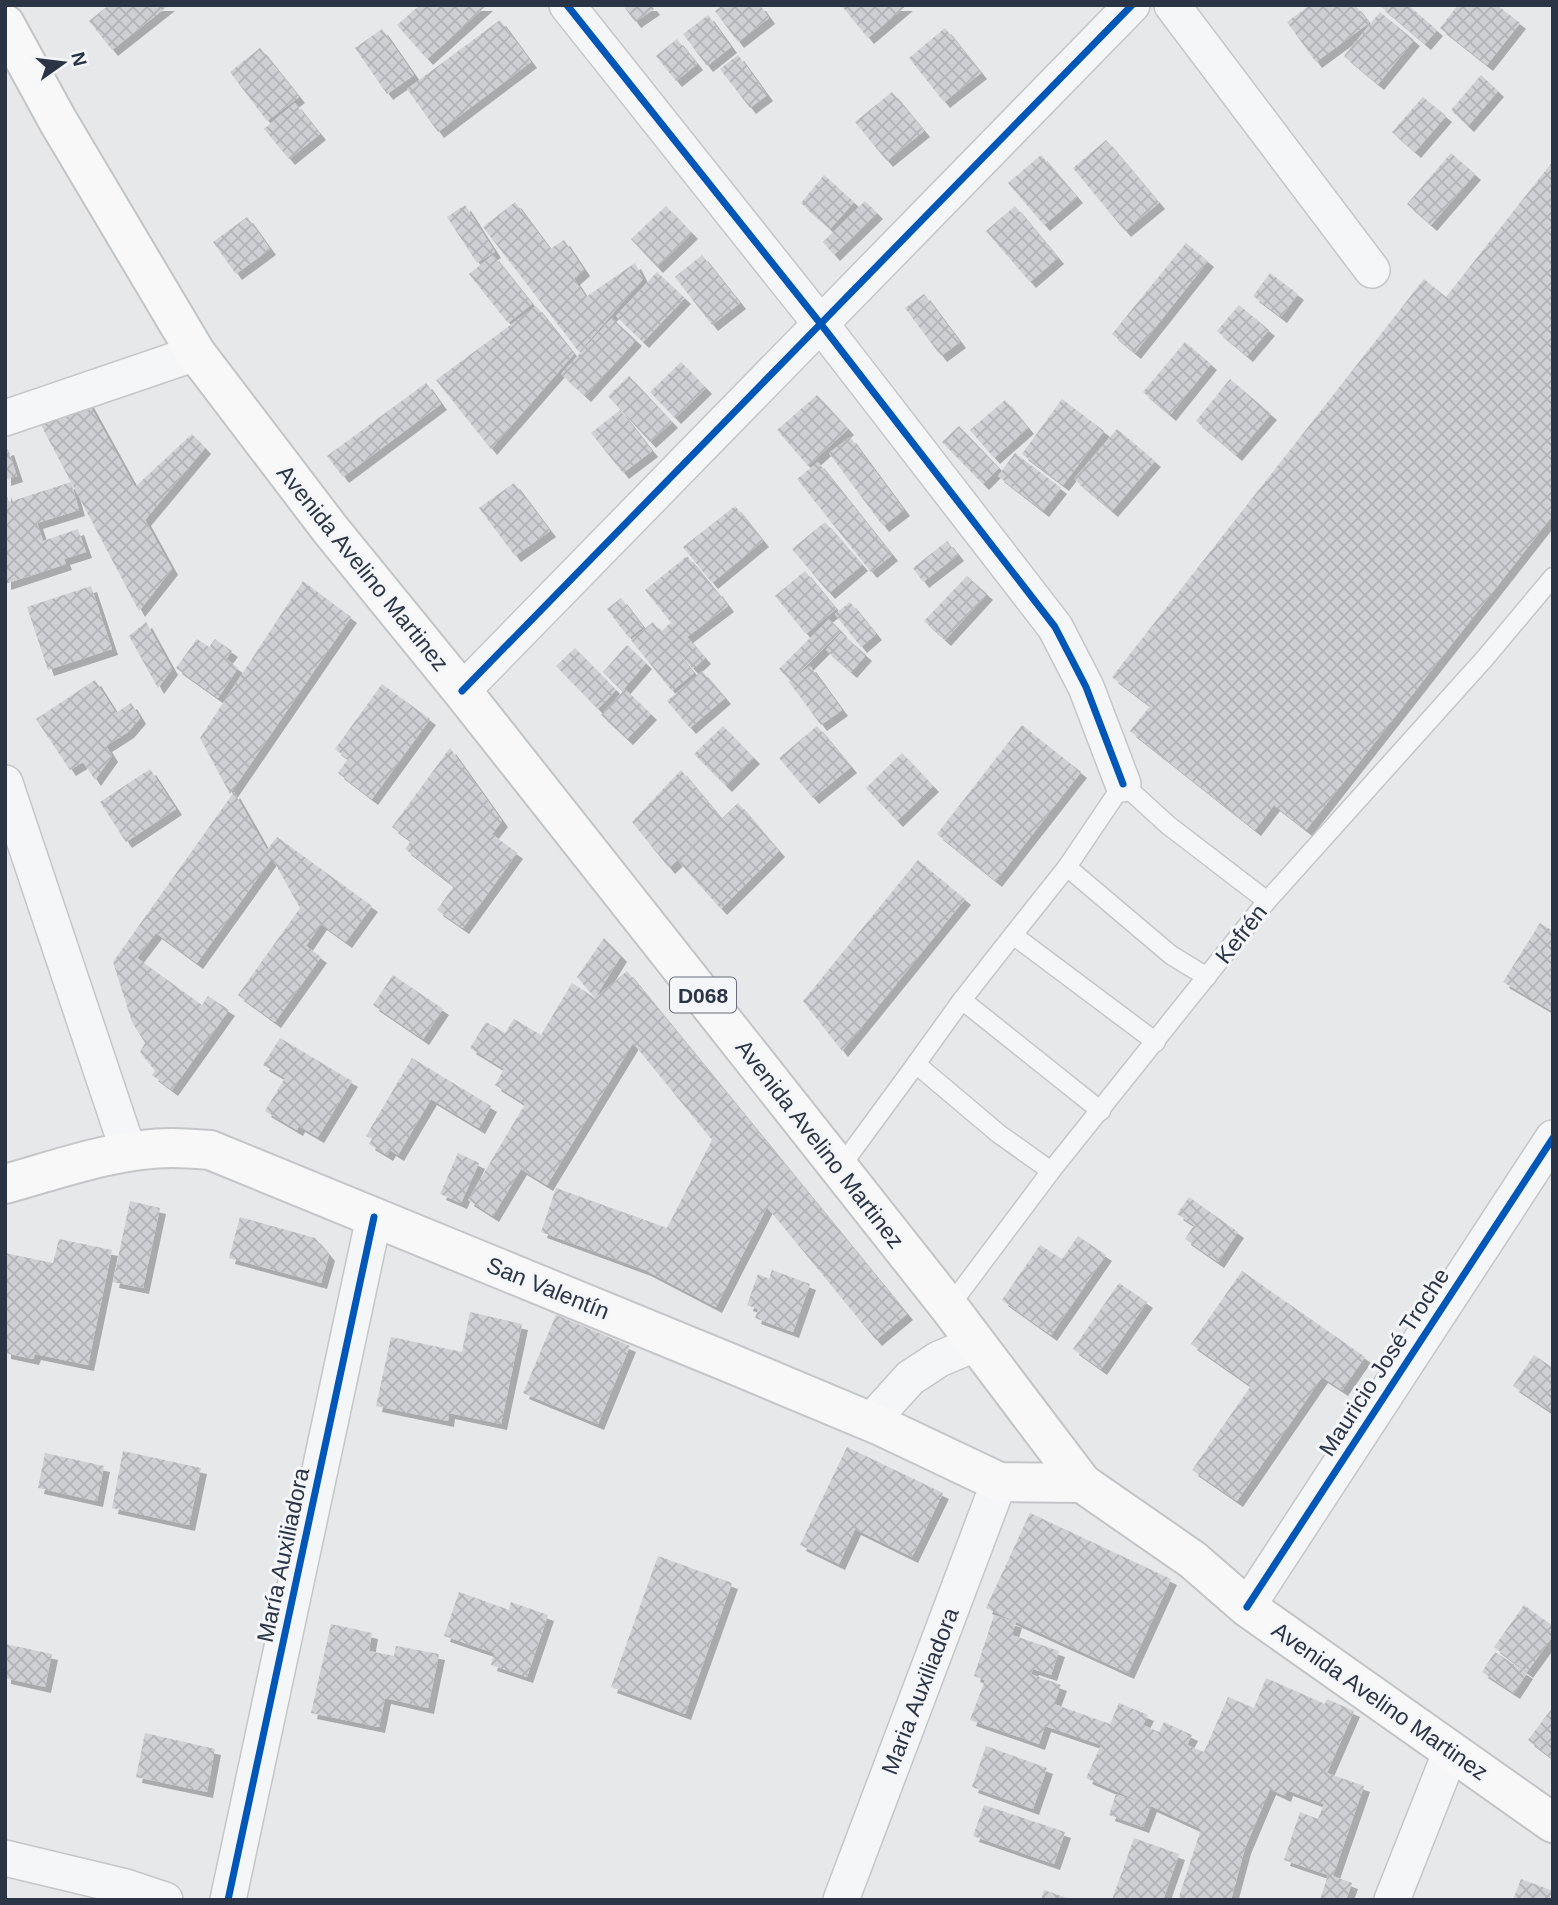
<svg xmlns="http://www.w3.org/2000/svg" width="1558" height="1905" font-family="Helvetica,sans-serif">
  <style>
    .building { fill: url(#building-cross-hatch); filter: url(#shadow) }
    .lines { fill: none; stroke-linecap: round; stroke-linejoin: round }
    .service-casing { stroke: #c4c6c8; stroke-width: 21 }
    .minor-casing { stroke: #c4c6c8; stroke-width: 38 }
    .secondary-casing { stroke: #c4c6c8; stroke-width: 42 }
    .primary-casing { stroke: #c2c5c8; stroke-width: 42 }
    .service { stroke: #f5f6f7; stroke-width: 18 }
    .minor { stroke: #f5f6f7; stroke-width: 35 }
    .secondary { stroke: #f8f8f8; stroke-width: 38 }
    .primary { stroke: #f8f8f8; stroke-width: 38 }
    .cycleway-casing { stroke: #f4f6f9; stroke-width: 11 }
    .cycleway { stroke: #0057b8; stroke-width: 7 }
    .labels { text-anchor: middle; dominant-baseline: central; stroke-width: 6; stroke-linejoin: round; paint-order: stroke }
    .shield { fill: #f4f6f9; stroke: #676e7b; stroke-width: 2 }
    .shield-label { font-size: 21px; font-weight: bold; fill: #2b3445 }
    .street-label { font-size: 23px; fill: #2b3445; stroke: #f4f6f9 }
  </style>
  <defs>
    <pattern id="building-cross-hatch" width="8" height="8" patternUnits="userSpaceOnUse" patternTransform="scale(1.75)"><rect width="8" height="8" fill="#ced0d3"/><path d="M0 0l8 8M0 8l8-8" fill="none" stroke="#b1b3b6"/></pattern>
    <filter id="shadow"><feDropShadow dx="6" dy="6" stdDeviation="0" flood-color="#0004"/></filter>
  </defs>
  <rect width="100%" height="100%" fill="#e6e8ea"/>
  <g class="building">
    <polygon points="109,5 169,5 112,50 89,21"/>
    <polygon points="420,5 487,5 427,59 397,25"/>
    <polygon points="623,5 651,5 654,9 635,22"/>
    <polygon points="723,5 760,5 769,18 738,42 715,11"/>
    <polygon points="841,5 907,5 868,38"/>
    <polygon points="1310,5 1355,5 1369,23 1316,62 1287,22"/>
    <polygon points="1379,5 1408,5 1437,30 1425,44"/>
    <polygon points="1458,5 1497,5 1520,23 1487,65 1440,28"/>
    <polygon points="1380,12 1414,40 1378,84 1344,56"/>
    <polygon points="708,15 731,47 707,66 683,34"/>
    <polygon points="500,20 531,62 438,132 407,89"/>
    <polygon points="945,28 981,73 944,102 909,58"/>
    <polygon points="382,29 414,75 387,94 355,48"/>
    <polygon points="677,39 697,64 676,81 656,56"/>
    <polygon points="260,48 299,97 267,121 230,72"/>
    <polygon points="738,55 767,95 750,108 720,69"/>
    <polygon points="1481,75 1498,91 1468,126 1451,110"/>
    <polygon points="892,92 924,131 887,161 855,122"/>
    <polygon points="1423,97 1446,116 1415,152 1392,132"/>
    <polygon points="295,103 320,134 289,159 264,129"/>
    <polygon points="1106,140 1159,203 1125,231 1073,168"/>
    <polygon points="1451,153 1475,174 1431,225 1407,204"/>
    <polygon points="1041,155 1077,197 1044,225 1008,183"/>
    <polygon points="1553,161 1553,515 1306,830 1274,805 1255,830 1130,731 1150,706 1112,677 1424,279 1446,297"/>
    <polygon points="824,175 854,202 830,229 801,203"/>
    <polygon points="865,201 877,213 834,255 823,242"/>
    <polygon points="515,202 550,249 564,240 584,270 574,279 586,297 635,263 643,279 579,352 483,227"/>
    <polygon points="465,205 495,252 477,263 447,217"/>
    <polygon points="666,206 692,233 657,267 631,239"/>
    <polygon points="1015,206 1058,258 1030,282 986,231"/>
    <polygon points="247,217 270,249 236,274 213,242"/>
    <polygon points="1186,243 1208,261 1135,353 1112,334"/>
    <polygon points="493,255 532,304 508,323 469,274"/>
    <polygon points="702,255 740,303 712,325 675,277"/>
    <polygon points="657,272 685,298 643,342 616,316"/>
    <polygon points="1270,273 1298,294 1281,317 1253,296"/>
    <polygon points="924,294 960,342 941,356 905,308"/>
    <polygon points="1239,305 1269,330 1247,356 1217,331"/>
    <polygon points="536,306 574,354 491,449 436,380"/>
    <polygon points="612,318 636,340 585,396 561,374"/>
    <polygon points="1185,342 1211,364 1170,415 1143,392"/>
    <polygon points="681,362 706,388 675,418 650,392"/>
    <polygon points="629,376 672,422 650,442 608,396"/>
    <polygon points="1230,379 1271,414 1236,455 1196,421"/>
    <polygon points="426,383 441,404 343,477 327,456"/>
    <polygon points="817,395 848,429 808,466 777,430"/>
    <polygon points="1062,399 1104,431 1063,485 1022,454"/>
    <polygon points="87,400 135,487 192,434 205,448 145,520 172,569 139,611 71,482 79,510 37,523 43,541 78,529 86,552 64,559 66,564 5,584 5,491 9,502 71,482 41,425"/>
    <polygon points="1005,400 1028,428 994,458 970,430"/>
    <polygon points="620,410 652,451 623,473 591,433"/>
    <polygon points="959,426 999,468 983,484 942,442"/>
    <polygon points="1117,429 1155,461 1112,511 1074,479"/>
    <polygon points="850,437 904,510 883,526 829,453"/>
    <polygon points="8,449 17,476 5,480 5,450"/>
    <polygon points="1015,453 1061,488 1043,511 998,476"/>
    <polygon points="818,462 892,555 871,572 797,479"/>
    <polygon points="514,483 550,531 515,556 479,508"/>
    <polygon points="735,506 763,541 712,583 683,547"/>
    <polygon points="825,522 862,565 829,593 792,549"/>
    <polygon points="947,541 958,555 923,582 913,568"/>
    <polygon points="687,556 715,590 677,621 716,590 728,606 687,637 705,658 693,669 668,641 694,673 672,691 631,640 653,622 661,632 670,623 673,625 645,590"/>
    <polygon points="805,571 836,609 806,634 775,596"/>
    <polygon points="967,576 987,594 945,640 924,621"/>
    <polygon points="303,581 351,617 230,794 200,738"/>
    <polygon points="91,586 112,649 48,670 27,607"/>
    <polygon points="621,598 643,627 629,638 607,609"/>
    <polygon points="850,602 876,634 861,647 835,614"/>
    <polygon points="829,619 841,631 791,681 779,669"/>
    <polygon points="146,622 172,669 158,688 129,636"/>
    <polygon points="841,633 866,655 851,672 826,650"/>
    <polygon points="197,639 209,647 215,639 232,651 226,659 238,668 218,698 176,668"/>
    <polygon points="627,645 646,663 622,691 603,672"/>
    <polygon points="575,648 616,690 598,709 556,666"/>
    <polygon points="810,666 842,710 821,725 789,682"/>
    <polygon points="702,671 725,698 690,728 667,701"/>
    <polygon points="95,680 116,713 131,703 140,718 128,732 106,746 112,756 95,780 83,762 70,770 36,719"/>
    <polygon points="382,684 430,719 372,799 338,773 348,759 335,749"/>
    <polygon points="625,689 651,714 627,739 601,715"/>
    <polygon points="1022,725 1081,772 996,881 937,834"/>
    <polygon points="723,726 754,758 726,786 694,754"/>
    <polygon points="817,726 851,767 813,798 779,758"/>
    <polygon points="450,748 502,821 492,834 517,853 463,928 437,910 454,886 405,849 411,841 392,827"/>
    <polygon points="902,753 933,786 897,821 866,788"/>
    <polygon points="150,769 176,809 126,842 100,802"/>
    <polygon points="681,770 721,818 669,868 632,822"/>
    <polygon points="234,792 267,850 277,837 372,906 346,942 321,924 306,946 321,957 275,1022 238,995 300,908 272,858 197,963 156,933 137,958 202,1005 208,996 229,1010 172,1090 152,1075 155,1071 140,1052 145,1043 132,1022 113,962"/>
    <polygon points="738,803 779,851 721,909 678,861"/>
    <polygon points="918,860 965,899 842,1051 803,1001"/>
    <polygon points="1540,923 1553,931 1552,1011 1503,982"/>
    <polygon points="604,938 621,956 595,998 577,977"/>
    <polygon points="627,971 907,1314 876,1340 767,1207 716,1307 645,1270 541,1232 556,1188 667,1228 712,1140 633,1043 547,1185 521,1169 493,1216 468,1200 525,1104 495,1085 504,1069 470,1048 486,1022 505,1033 514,1019 541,1035 572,983 595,998"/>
    <polygon points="393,975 443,1009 423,1039 373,1005"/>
    <polygon points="280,1038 352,1081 318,1137 299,1126 297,1130 265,1111 285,1078 263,1065"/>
    <polygon points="412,1058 491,1106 479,1128 431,1099 398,1155 390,1150 387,1155 369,1144 372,1139 366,1136"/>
    <polygon points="458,1153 479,1163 461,1203 440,1194"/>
    <polygon points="1189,1197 1238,1232 1218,1262 1185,1239 1194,1225 1177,1214"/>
    <polygon points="130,1201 160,1208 143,1288 113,1282"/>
    <polygon points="240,1217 315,1238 329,1255 321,1283 229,1258"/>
    <polygon points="1078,1236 1106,1255 1051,1335 1002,1300 1040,1245 1062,1259"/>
    <polygon points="59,1239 112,1250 88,1365 35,1354 33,1359 5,1353 5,1253 53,1263"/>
    <polygon points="772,1270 810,1284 793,1332 755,1318 758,1309 747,1305 758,1274 769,1279"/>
    <polygon points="1242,1271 1365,1357 1342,1390 1322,1377 1237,1501 1192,1470 1251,1386 1191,1344"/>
    <polygon points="1119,1283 1147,1302 1101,1369 1073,1349"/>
    <polygon points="470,1312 522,1324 501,1424 449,1413 448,1421 376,1406 391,1337 462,1352"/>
    <polygon points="556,1315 630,1346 598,1424 523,1393"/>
    <polygon points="1534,1355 1553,1368 1553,1413 1513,1386"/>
    <polygon points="847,1447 943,1493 912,1557 855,1529 839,1564 800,1545"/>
    <polygon points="123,1451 201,1468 189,1525 112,1508"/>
    <polygon points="45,1453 104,1466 97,1501 38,1488"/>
    <polygon points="1030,1513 1171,1579 1128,1673 986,1608"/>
    <polygon points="658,1556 732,1583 685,1714 611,1687"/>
    <polygon points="459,1592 509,1610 511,1602 548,1615 527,1677 491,1665 494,1653 444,1636"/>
    <polygon points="1524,1605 1553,1626 1553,1636 1527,1672 1494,1647"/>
    <polygon points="994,1615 1016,1622 1012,1635 1059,1651 1051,1675 1033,1669 1031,1674 1061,1685 1054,1704 1110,1724 1119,1703 1148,1715 1143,1725 1159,1732 1164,1722 1192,1735 1187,1745 1204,1752 1228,1697 1254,1708 1266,1678 1325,1704 1327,1699 1354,1711 1327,1773 1364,1786 1333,1876 1352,1883 1346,1900 1320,1900 1328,1875 1284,1860 1300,1812 1318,1819 1324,1804 1287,1790 1285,1796 1270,1789 1245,1848 1231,1900 1178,1900 1201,1829 1151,1806 1143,1827 1109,1815 1116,1794 1145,1804 1086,1778 1101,1745 1045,1726 1039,1744 970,1720 985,1680 974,1676"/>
    <polygon points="331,1624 372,1633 369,1651 394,1656 396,1646 439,1654 428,1708 385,1698 379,1727 311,1713"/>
    <polygon points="5,1644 52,1654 45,1687 5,1678"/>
    <polygon points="1495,1652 1527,1673 1514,1693 1482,1672"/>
    <polygon points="1553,1707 1553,1759 1528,1740"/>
    <polygon points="145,1733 215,1749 207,1792 136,1777"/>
    <polygon points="986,1746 1047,1768 1033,1809 972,1787"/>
    <polygon points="984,1805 1065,1832 1054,1864 973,1836"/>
    <polygon points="1134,1838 1179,1854 1163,1900 1112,1900"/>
    <polygon points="1521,1879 1553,1891 1553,1900 1513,1900"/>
    <polygon points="1044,1890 1070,1899 1070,1900 1041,1900"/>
  </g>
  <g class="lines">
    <defs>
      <g id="service">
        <polyline points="1067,867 1013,935 1156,1042"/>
        <polyline points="1013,935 962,1000 1101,1111"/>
        <polyline points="1207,977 1171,955 1067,867 1123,784 1168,825 1267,901"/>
        <polyline points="962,1000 916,1064 999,1134 1051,1171"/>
        <polyline points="839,1169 916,1064"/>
        <polyline points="949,1307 1051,1171 1267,901 1486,657 1553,577"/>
      </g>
      <g id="minor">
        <polyline points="567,5 820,323 1055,627 1086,687 1123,784"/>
        <polyline points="1172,5 1372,270"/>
        <polyline points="5,418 196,353"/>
        <polyline points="462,691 1132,5"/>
        <polyline points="5,783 129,1153"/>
        <polyline points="883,1427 882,1409 910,1378 939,1359 975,1344"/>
        <polyline points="1247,1607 1553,1138"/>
        <polyline points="5,1858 126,1887 165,1900"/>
        <polyline points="228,1900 374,1217"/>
        <polyline points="841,1900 999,1482"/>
        <polyline points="1392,1900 1451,1751"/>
      </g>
      <path id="secondary" d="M5,1184C59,1169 116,1148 172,1148C184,1148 197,1149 210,1150L730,1363L883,1427L999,1482L1082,1483"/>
      <polyline id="primary" points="5,24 58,121 196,353 330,529 462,691 949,1307 1082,1483 1193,1560 1247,1607 1553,1823"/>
    </defs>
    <use href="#service" class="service-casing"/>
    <use href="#minor" class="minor-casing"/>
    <use href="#secondary" class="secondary-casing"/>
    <use href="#primary" class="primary-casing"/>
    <use href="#service" class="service"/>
    <use href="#minor" class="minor"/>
    <use href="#secondary" class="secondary"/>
    <use href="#primary" class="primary"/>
    <defs>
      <g id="cycleway">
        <polyline points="567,5 820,323 1055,627 1086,687 1123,784"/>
        <polyline points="462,691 1132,5"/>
        <polyline points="1247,1607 1553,1138"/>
        <polyline points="228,1900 374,1217"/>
      </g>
    </defs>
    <use href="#cycleway" class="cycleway-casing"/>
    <use href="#cycleway" class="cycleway"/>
  </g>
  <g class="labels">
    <rect class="shield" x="670" y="977.5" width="66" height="35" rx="5"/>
    <g class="shield-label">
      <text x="703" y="995">D068</text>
    </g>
    <g class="street-label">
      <text transform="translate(363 568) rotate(51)">Avenida Avelino Martinez</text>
      <text transform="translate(1241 934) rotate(-52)">Kefrén</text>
      <text transform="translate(820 1144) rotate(52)">Avenida Avelino Martinez</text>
      <text transform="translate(548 1288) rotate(22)">San Valentín</text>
      <text transform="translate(1384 1362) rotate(-57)">Mauricio José Troche</text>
      <text transform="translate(283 1555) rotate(-78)">María Auxiliadora</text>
      <text transform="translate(920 1691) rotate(-69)">Maria Auxiliadora</text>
      <text transform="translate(1380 1701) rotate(35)">Avenida Avelino Martinez</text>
    </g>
  </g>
  <rect width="1558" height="1905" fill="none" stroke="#2b3445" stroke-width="14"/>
  <g transform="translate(63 63) rotate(76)" stroke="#f4f6f9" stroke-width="5" paint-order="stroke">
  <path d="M0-5L12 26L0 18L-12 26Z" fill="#2b3445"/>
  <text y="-10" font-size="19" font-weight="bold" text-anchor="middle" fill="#2b3445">N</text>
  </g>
</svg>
